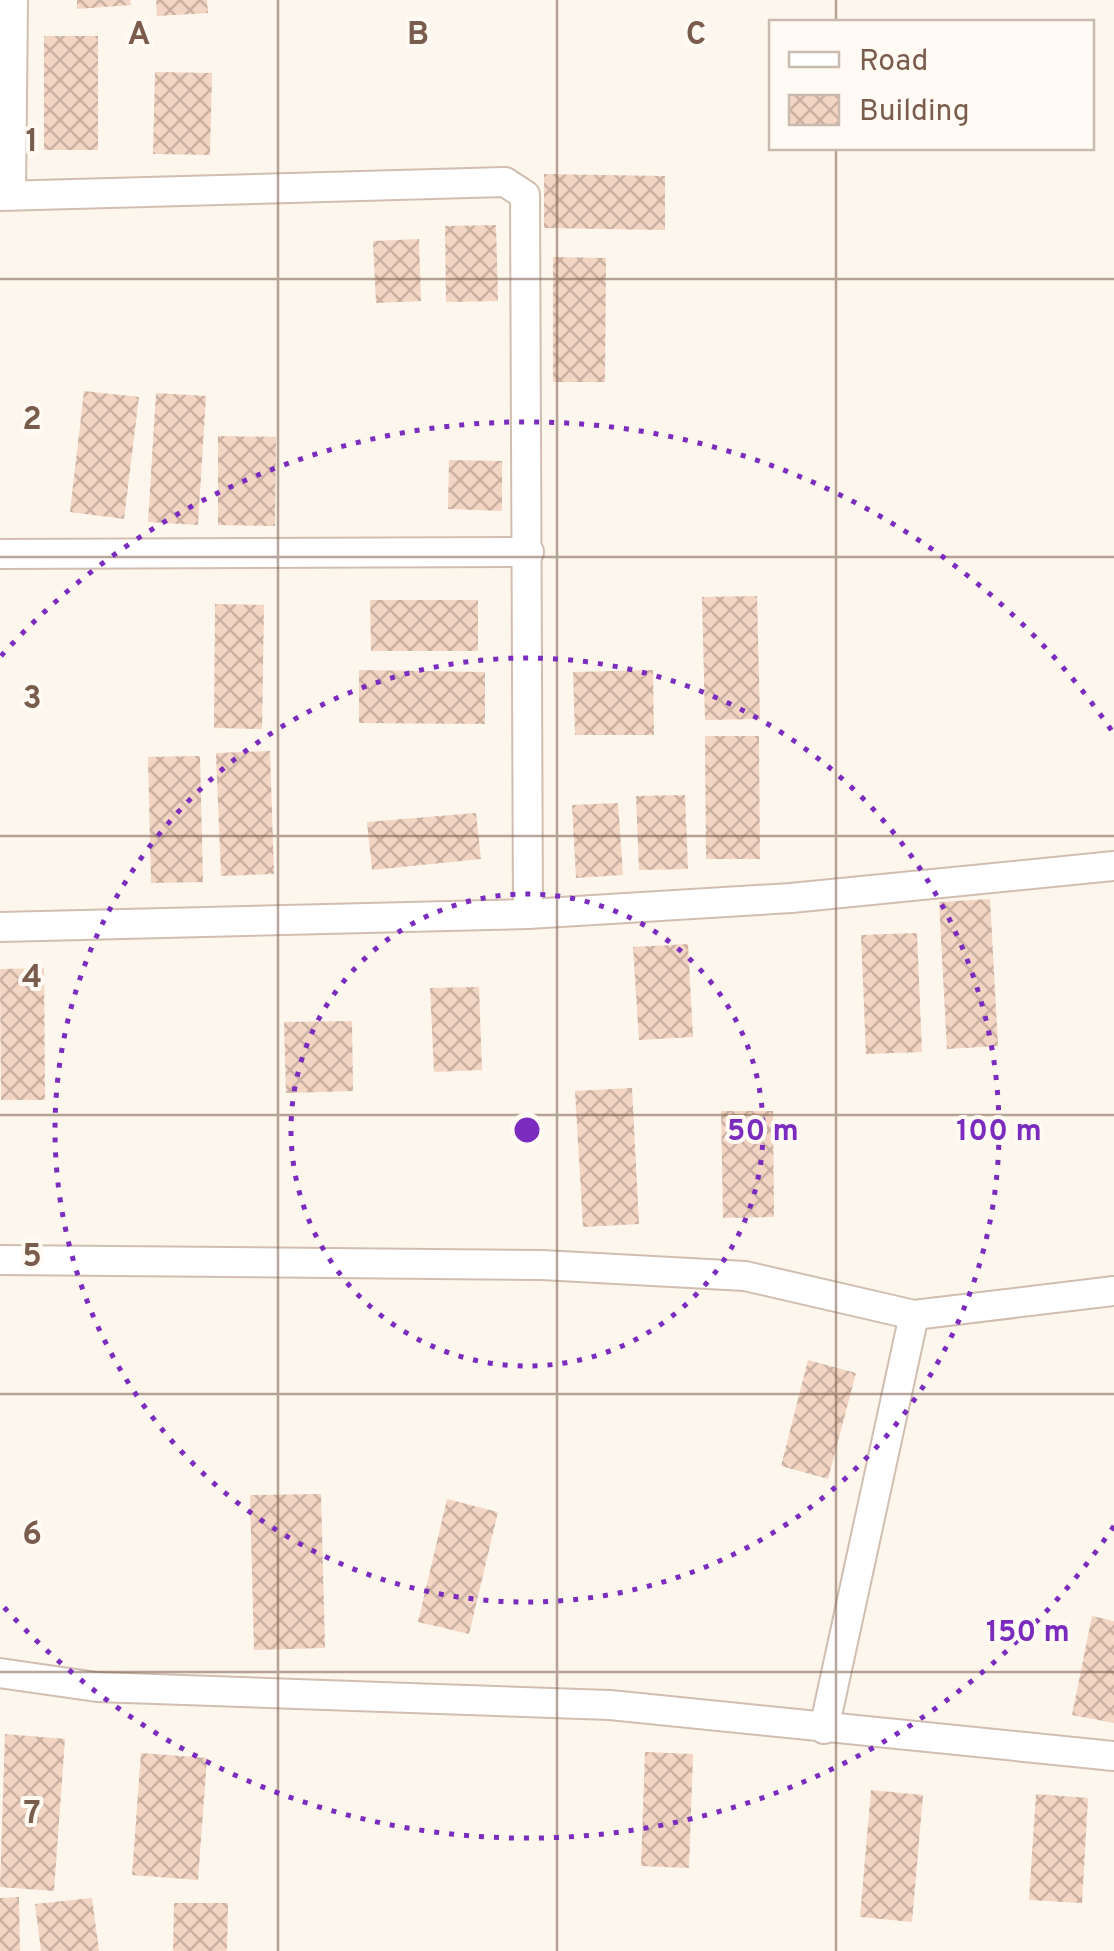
<svg xmlns="http://www.w3.org/2000/svg" width="1114" height="1951" font-family="Overpass,sans-serif">
  <style>
    .building { fill: url(#building-cross-hatch) }
    .lines { fill: none; stroke-linecap: round; stroke-linejoin: round }
    .minor-casing { stroke: #d1beb0; stroke-width: 32 }
    .minor { stroke: #fff; stroke-width: 28 }
    .grid { fill: none; stroke: #7a5c4d; stroke-width: 2.5; stroke-opacity: 0.55 }
    .ring { fill: none; stroke: #7b2cbf; stroke-width: 5; stroke-dasharray: 5 10 }
    .grid-label { font-size: 32px; text-anchor: middle; font-weight: bold; fill: #7a5c4d; stroke: #fffaf3; stroke-width: 8; stroke-linejoin: round; paint-order: stroke }
    .centre { fill: #7b2cbf; stroke: #fffaf3; stroke-width: 5 }
    .ring-label { font-size: 30px; text-anchor: middle; font-weight: bold; fill: #7b2cbf; stroke: #fffaf3; stroke-width: 8; stroke-linejoin: round; paint-order: stroke }
  </style>
  <defs>
    <pattern id="building-cross-hatch" width="8" height="8" patternUnits="userSpaceOnUse" patternTransform="scale(2.5)"><rect width="8" height="8" fill="#f3d5c3"/><path d="M0 0l8 8M0 8l8-8" fill="none" stroke="#cab0a1"/></pattern>
  </defs>
  <rect width="100%" height="100%" fill="#fdf6ec"/>
  <g class="building">
    <polygon points="77,0 130,0 131,5 77,9"/>
    <polygon points="156,0 207,0 208,13 157,16"/>
    <rect x="44" y="36" width="54" height="114"/>
    <polygon points="155,72 212,73 210,155 153,154"/>
    <polygon points="544,174 665,176 665,230 544,228"/>
    <polygon points="496,225 498,301 446,302 445,226"/>
    <polygon points="419,239 421,301 376,303 373,241"/>
    <polygon points="553,257 606,258 605,382 553,382"/>
    <polygon points="84,391 139,397 124,519 70,512"/>
    <polygon points="156,393 206,396 198,525 148,522"/>
    <polygon points="218,436 276,437 275,526 218,525"/>
    <polygon points="449,460 502,461 502,511 448,509"/>
    <polygon points="757,596 760,719 705,720 702,597"/>
    <polygon points="370,600 478,600 478,651 371,651"/>
    <polygon points="215,604 264,605 262,729 214,728"/>
    <polygon points="359,670 485,672 485,724 359,723"/>
    <polygon points="653,670 654,735 575,735 573,672"/>
    <polygon points="705,736 759,736 760,859 706,859"/>
    <polygon points="270,751 274,874 221,876 216,753"/>
    <polygon points="200,756 203,882 151,883 148,757"/>
    <polygon points="685,795 688,869 639,870 636,796"/>
    <polygon points="618,803 623,875 576,878 572,805"/>
    <polygon points="476,813 481,859 372,870 367,822"/>
    <polygon points="990,899 998,1046 947,1049 939,902"/>
    <polygon points="917,933 922,1052 866,1054 861,935"/>
    <polygon points="688,944 693,1037 639,1040 633,947"/>
    <polygon points="44,968 45,1100 1,1100 0,969"/>
    <polygon points="479,987 482,1070 434,1072 430,988"/>
    <polygon points="352,1021 353,1091 286,1093 284,1022"/>
    <polygon points="632,1088 639,1224 583,1227 575,1091"/>
    <polygon points="721,1111 773,1111 774,1217 723,1218"/>
    <polygon points="808,1360 856,1373 828,1479 781,1466"/>
    <polygon points="321,1494 325,1648 254,1650 250,1495"/>
    <polygon points="447,1499 498,1512 469,1634 418,1622"/>
    <polygon points="1092,1616 1114,1621 1114,1723 1072,1715"/>
    <polygon points="5,1734 65,1739 54,1891 0,1887"/>
    <polygon points="645,1752 693,1754 689,1868 641,1866"/>
    <polygon points="141,1753 207,1758 198,1880 132,1875"/>
    <polygon points="871,1790 923,1795 912,1922 860,1917"/>
    <polygon points="1036,1794 1088,1798 1082,1903 1029,1900"/>
    <polygon points="19,1897 20,1951 0,1951 0,1898"/>
    <polygon points="92,1898 99,1951 41,1951 35,1904"/>
    <polygon points="174,1903 228,1903 227,1951 173,1951"/>
  </g>
  <g class="lines">
    <defs>
      <g id="minor">
        <polyline points="11,195 13,0"/>
        <polyline points="0,196 505,182 525,195 528,914"/>
        <polyline points="0,554 529,552"/>
        <polyline points="0,927 528,914 791,898 1114,866"/>
        <polyline points="0,1260 542,1265 745,1276 914,1315 1114,1291"/>
        <polyline points="0,1673 97,1687 610,1705 1114,1756"/>
        <polyline points="824,1729 914,1315"/>
      </g>
    </defs>
    <use href="#minor" class="minor-casing"/>
    <use href="#minor" class="minor"/>
  </g>
  <path class="grid" d="M278,0V1951M557,0V1951M836,0V22M836,148V1951M0,279H1114M0,557H1114M0,836H1114M0,1115H1114M0,1394H1114M0,1672H1114"/>
  <g class="ring">
    <circle cx="527" cy="1130" r="236"/>
    <circle cx="527" cy="1130" r="472"/>
    <path d="M1114 1526A708 708 0 0 1 1 1604M1 656A708 708 0 0 1 1114 734"/>
  </g>
  <g class="grid-label">
    <text x="139" y="44">A</text>
    <text x="418" y="44">B</text>
    <text x="696" y="44">C</text>
    <text x="32" y="151">1</text>
    <text x="32" y="429">2</text>
    <text x="32" y="708">3</text>
    <text x="32" y="987">4</text>
    <text x="32" y="1266">5</text>
    <text x="32" y="1544">6</text>
    <text x="32" y="1823">7</text>
  </g>
  <circle cx="527" cy="1130" r="15" class="centre"/>
  <g class="ring-label">
    <text x="763" y="1140">50 m</text>
    <text x="999" y="1140">100 m</text>
    <text x="1028" y="1641">150 m</text>
  </g>
  <rect x="769" y="20" width="325" height="130" fill="#fffaf3" stroke="#cabbb1" stroke-width="2.5"/>
  <rect x="789" y="52" width="50" height="15" fill="#ffffff" stroke="#cabbb1" stroke-width="2.5"/>
  <text x="859" y="70" font-size="30" fill="#7a5c4d">Road</text>
  <rect x="789" y="95" width="50" height="30" fill="url(#building-cross-hatch)" stroke="#cabbb1" stroke-width="2.5"/>
  <text x="859" y="120" font-size="30" fill="#7a5c4d">Building</text>
</svg>
